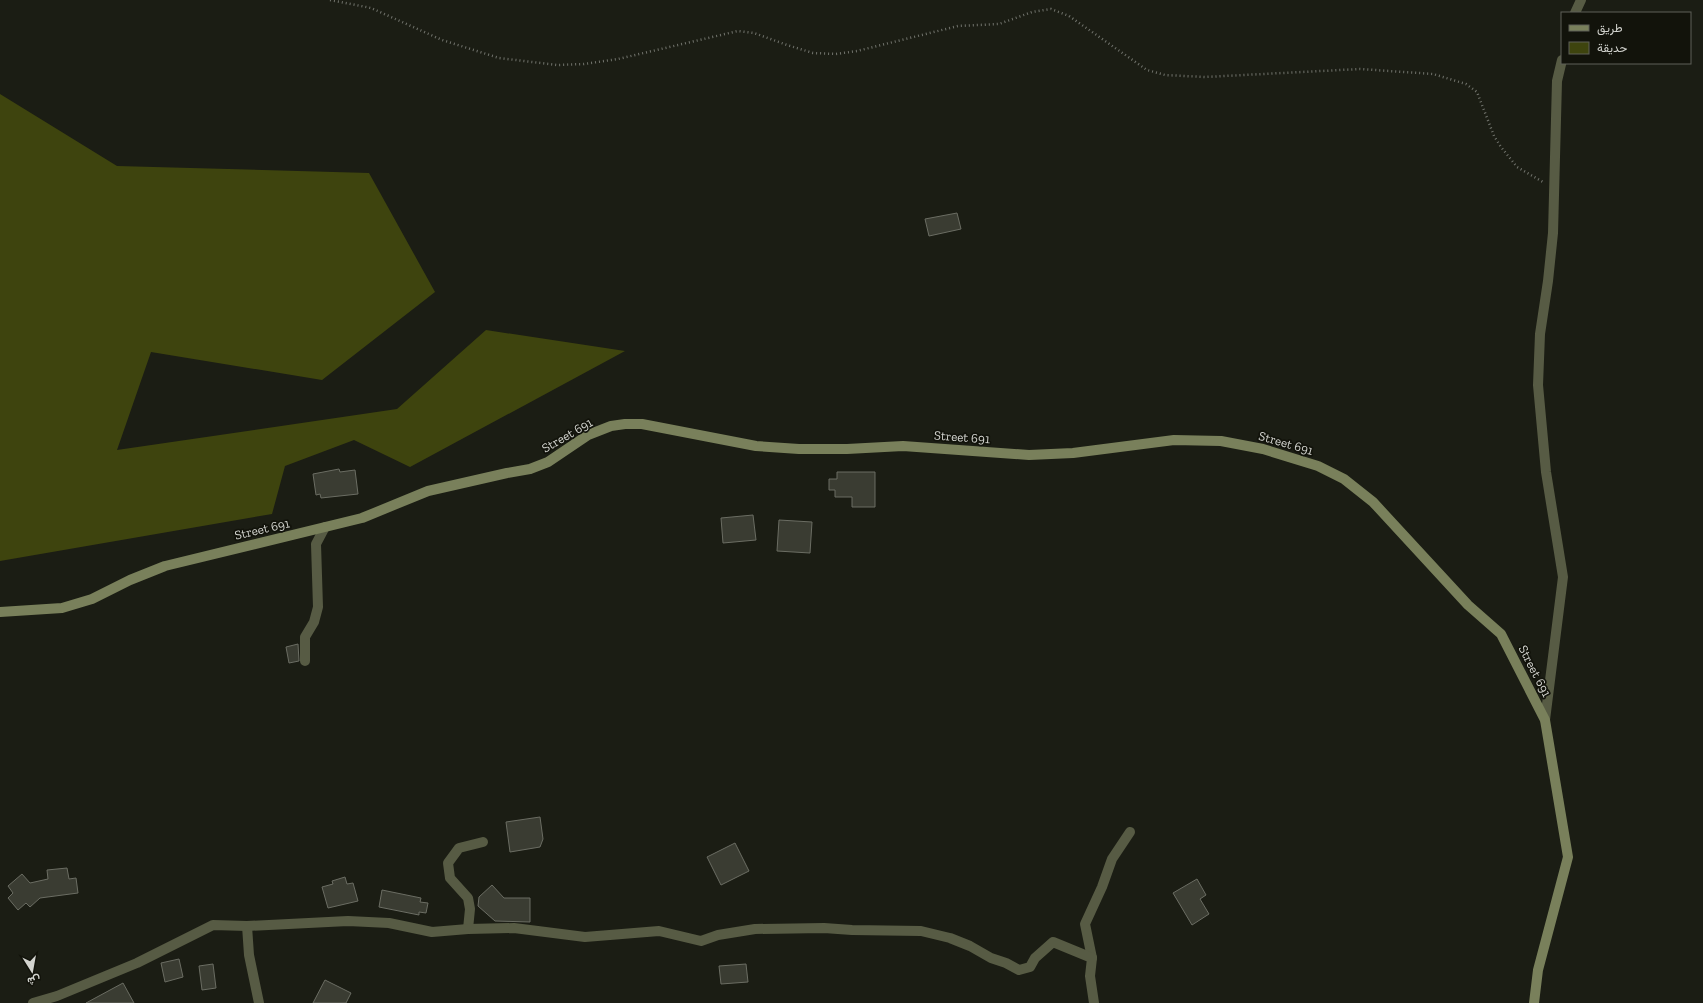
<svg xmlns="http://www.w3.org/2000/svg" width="1703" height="1003" font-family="'Zilla Slab',Vazirmatn,serif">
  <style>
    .green { fill: #3e440e }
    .building { fill: #3a3c32; stroke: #6b6d63 }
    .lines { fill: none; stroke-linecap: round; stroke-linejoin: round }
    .path { stroke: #72746d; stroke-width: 2.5; stroke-dasharray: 1 3; stroke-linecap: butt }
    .minor { stroke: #575b44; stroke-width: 10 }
    .tertiary { stroke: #575b44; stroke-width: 10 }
    .secondary { stroke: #79805b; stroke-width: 10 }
    .labels { text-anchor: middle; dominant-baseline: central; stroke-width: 3.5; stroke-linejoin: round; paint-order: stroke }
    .street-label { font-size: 13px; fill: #d3d4cf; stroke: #12130b }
  </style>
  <rect width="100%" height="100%" fill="#1b1d14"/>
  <polygon class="green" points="0,94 117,166 369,173 435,292 322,380 151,352 117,450 397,409 486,330 625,351 410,467 354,440 285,466 272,514 0,561"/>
  <g class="building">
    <polygon points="957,213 961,229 929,236 925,219"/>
    <polygon points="339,469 340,472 355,470 358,494 321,498 320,494 316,495 313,474"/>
    <polygon points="837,472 875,472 875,507 852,507 852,497 835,497 835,490 829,490 829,479 837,479"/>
    <polygon points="753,515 756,540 723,543 721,518"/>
    <polygon points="779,520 812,522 810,553 777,551"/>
    <polygon points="298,644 299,661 289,663 286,647"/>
    <polygon points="540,817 543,839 540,847 510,852 506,822"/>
    <polygon points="735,843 749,871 721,885 707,857"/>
    <polygon points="67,868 69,879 76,878 78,893 40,898 30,907 26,903 18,910 8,898 13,893 8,886 22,874 30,883 48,879 47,870"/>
    <polygon points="345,877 347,884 353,883 358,901 328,908 322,887 333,884 332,881"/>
    <polygon points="1197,879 1206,895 1200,899 1209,914 1192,925 1173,893"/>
    <polygon points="492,885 504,898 530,898 530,922 495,921 478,906 479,897"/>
    <polygon points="382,890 421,898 420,902 428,903 426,913 419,912 419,915 379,907"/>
    <polygon points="179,959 183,977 165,982 161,963"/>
    <polygon points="213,964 216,988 202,990 199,966"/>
    <polygon points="746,964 748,982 721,984 719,966"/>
    <polygon points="325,980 351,993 346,1003 313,1003"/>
    <polygon points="123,983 134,1003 86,1003"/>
  </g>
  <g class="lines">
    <polyline class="path" points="330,0 371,8 442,40 499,58 557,65 584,64 618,59 738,31 754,33 787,45 813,53 836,54 857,51 958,26 999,24 1032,12 1051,9 1069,16 1147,70 1165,75 1205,77 1360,69 1433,74 1466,84 1477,92 1494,136 1501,147 1517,167 1543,182"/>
    <g class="minor">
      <polyline points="305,661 305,637 314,622 318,607 316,544 325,527"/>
      <polyline points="247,926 249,955 259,1003"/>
      <polyline points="468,929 470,909 468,898 450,878 448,863 459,848 483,842"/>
      <polyline points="1092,958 1085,924 1102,887 1112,859 1130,832"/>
      <polyline points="33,1003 57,996 137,963 213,925 247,926 348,921 389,923 432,932 468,929 514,928 585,937 659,931 701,941 718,935 755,929 824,928 852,930 921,931 950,938 970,946 991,958 1006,963 1019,970 1030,967 1035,958 1053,942 1092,958 1090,976 1094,1003"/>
    </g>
    <g class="tertiary">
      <polyline points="1575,13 1581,0"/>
      <polyline points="1545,720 1563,577 1546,472 1538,385 1540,334 1548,281 1553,233 1557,81 1562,60"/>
    </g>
    <polyline class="secondary" points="0,612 62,608 92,599 130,580 165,566 362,518 428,491 507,473 530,469 548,462 588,435 611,426 625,424 642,424 756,446 799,449 847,449 903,446 1029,455 1073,453 1174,440 1221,441 1263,449 1318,466 1344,479 1373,502 1468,605 1501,634 1545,720 1568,857 1538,970 1534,1003"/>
  </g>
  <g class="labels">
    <g class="street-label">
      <text transform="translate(567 435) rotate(-30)">Street 691</text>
      <text transform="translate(962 437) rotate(4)">Street 691</text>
      <text transform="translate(1286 443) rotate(16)">Street 691</text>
      <text transform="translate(262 529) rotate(-13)">Street 691</text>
      <text transform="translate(1535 671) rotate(63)">Street 691</text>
    </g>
  </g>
  <rect x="1561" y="12" width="130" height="52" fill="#12130b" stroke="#5f6059"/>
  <rect x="1569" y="25" width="20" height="6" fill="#79805b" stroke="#5f6059"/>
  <text x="1597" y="32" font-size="12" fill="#d3d4cf">طريق</text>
  <rect x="1569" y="42" width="20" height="12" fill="#3e440e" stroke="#5f6059"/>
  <text x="1597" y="52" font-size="12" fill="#d3d4cf">حديقة</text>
  <g transform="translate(32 971) rotate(169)" stroke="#12130b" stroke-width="3" paint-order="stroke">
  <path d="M0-3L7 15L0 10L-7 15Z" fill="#d3d4cf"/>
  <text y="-6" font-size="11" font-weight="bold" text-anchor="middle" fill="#d3d4cf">ش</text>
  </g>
</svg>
